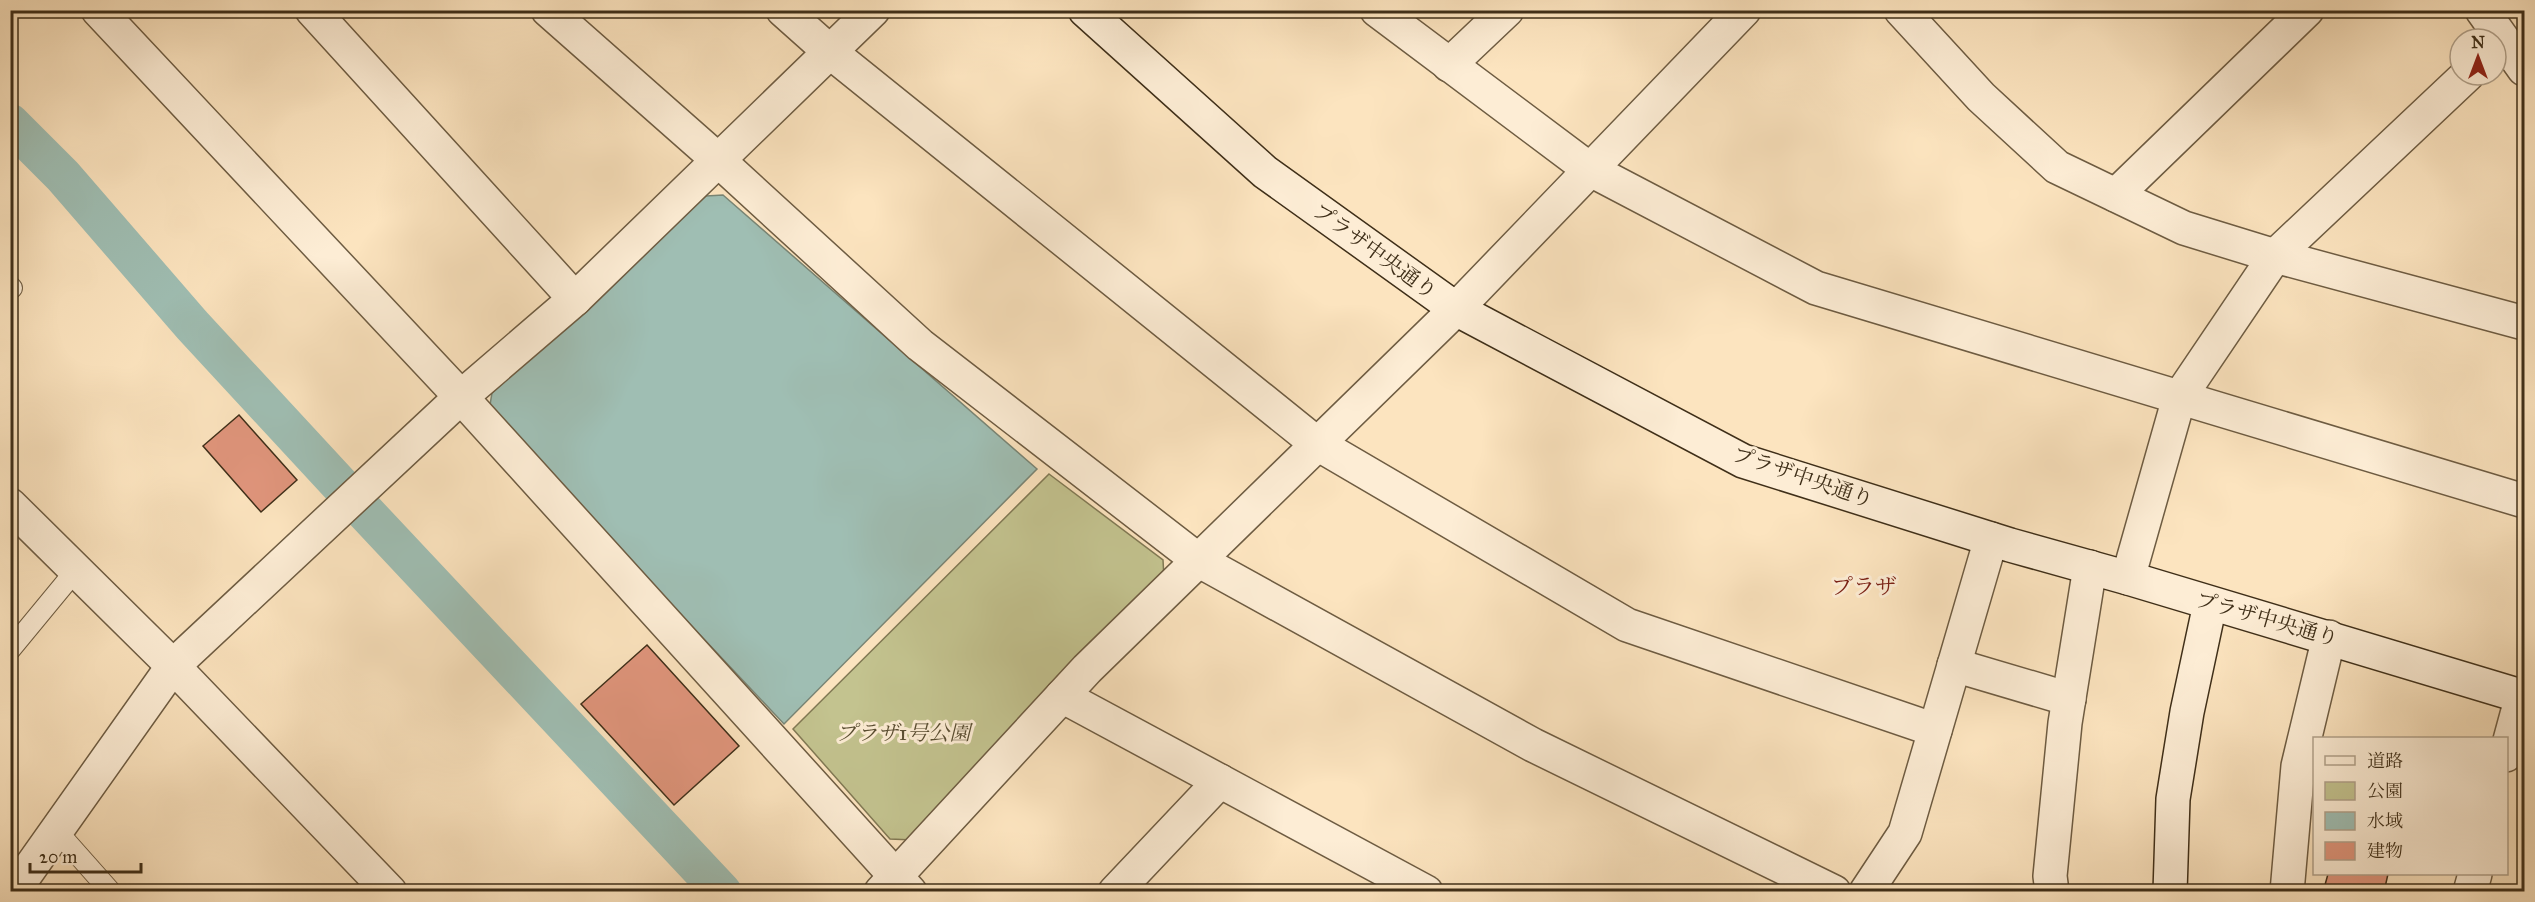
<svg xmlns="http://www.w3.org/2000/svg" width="2535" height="902" font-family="'IM FELL Great Primer','Noto Serif JP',serif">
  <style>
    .green { fill: #c3c38f; stroke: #817954; stroke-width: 1.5 }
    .water { fill: #9fbeb3; stroke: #798575; stroke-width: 1.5 }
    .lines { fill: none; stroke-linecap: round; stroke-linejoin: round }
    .canal { stroke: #9fbeb3; stroke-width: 39 }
    .building { fill: #e0957c; stroke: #3f2f19; stroke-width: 1.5 }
    .lane-casing { stroke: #6e5c42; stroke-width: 22 }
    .street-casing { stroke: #6e5c42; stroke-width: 36 }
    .secondary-casing { stroke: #3f2f19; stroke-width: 36 }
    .lane { stroke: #fdedd5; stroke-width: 20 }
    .street { stroke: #fdedd5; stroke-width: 33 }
    .secondary { stroke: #fdedd5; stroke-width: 33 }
    .labels { text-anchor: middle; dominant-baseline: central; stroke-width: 6; stroke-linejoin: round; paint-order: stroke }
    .street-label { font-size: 21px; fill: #3f2f19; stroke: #fdedd5 }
    .park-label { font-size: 21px; font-style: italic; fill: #594d31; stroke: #fdedd5 }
    .neighbourhood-label { font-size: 22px; fill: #7a1f14; stroke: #fdedd5 }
  </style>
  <rect width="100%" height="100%" fill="#fce4bf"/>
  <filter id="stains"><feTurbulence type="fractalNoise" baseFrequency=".00333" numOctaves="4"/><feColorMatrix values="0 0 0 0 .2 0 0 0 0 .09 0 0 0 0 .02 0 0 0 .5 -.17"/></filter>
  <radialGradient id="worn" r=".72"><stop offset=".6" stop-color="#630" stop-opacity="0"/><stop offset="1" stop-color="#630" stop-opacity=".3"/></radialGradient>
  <polygon class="green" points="1049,474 1163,560 1164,579 913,840 890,839 793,729"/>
  <polygon class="water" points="723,195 1037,469 784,724 489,411 492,393 706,196"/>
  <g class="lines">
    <polyline class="canal" points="10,123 63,176 192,325 353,499 722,892"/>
  </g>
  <g class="building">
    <polygon points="239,415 297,480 261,512 203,446"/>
    <polygon points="647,645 739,746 674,805 581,704"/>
    <polygon points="2328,874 2388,874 2384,892 2323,892"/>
  </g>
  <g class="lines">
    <defs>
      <g id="lane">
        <polyline points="10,286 12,288"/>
        <polyline points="10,650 76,570"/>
        <polyline points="56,830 111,892"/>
      </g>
      <g id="street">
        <polyline points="98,10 461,397 910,892"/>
        <polyline points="312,10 575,299"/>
        <polyline points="548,10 718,160 920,345 1198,560 1533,745 1834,892"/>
        <polyline points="783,10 829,51 1316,443 1627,625 1935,730"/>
        <polyline points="1377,10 1589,169 1816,288 2524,501"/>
        <polyline points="1901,10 1981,97 2057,167 2184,228 2275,256 2524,323"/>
        <polyline points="2482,10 2524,69"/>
        <polyline points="1449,65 1507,10"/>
        <polyline points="2116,195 2307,10"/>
        <polyline points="10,505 173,666 390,892"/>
        <polyline points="2128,578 2179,398 2275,256 2467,75"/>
        <polyline points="1954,665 2069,699"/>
        <polyline points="1062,696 1426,892"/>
        <polyline points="2506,755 2522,696"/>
        <polyline points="13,892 173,666 461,397 575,299 873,10"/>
        <polyline points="881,892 1087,669 1456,309 1744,10"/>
        <polyline points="1115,892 1220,781"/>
        <polyline points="1866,892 1905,833 1991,539"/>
        <polyline points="2052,892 2050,876 2065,723 2090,567"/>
        <polyline points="2287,892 2298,766 2329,637"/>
        <polyline points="2470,892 2475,874"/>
      </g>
      <g id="secondary">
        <polyline points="1085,10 1265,172 1456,309 1743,461 2010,545 2128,578 2524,697"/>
        <polyline points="2170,892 2173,799 2187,712 2210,604"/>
      </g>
    </defs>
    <use href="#lane" class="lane-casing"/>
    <use href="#street" class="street-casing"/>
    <use href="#secondary" class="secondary-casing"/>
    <use href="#lane" class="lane"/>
    <use href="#street" class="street"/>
    <use href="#secondary" class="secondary"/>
  </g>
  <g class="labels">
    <g class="street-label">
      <text transform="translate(1375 251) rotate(36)">プラザ中央通り</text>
      <text transform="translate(1803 477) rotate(19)">プラザ中央通り</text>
      <text transform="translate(2267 619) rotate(16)">プラザ中央通り</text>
    </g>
    <g class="park-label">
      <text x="903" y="733">プラザ1号公園</text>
    </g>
    <g class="neighbourhood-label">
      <text x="1864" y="586">プラザ</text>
    </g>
  </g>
  <rect width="2535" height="902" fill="none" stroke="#fce4bf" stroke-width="36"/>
  <rect x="12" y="12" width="2511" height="878" fill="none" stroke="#3f2f19" stroke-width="3"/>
  <rect x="18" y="18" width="2499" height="866" fill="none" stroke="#3f2f19" stroke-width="1.5"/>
  <rect x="2313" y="737" width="195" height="138" fill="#fdedd5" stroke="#b1a18a" stroke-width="1.5"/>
  <rect x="2325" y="756" width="30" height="9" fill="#fdedd5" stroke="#b1a18a" stroke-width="1.5"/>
  <text x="2367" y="767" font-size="18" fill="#3f2f19">道路</text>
  <rect x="2325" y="782" width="30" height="18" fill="#c3c38f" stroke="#b1a18a" stroke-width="1.5"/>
  <text x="2367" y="797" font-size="18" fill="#3f2f19">公園</text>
  <rect x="2325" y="812" width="30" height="18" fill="#9fbeb3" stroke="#b1a18a" stroke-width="1.5"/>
  <text x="2367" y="827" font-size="18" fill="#3f2f19">水域</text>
  <rect x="2325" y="842" width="30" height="18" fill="#e0957c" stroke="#b1a18a" stroke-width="1.5"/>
  <text x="2367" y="857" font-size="18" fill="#3f2f19">建物</text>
  <g transform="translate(2478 57)"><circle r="28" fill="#fdedd5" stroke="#b1a18a" stroke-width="1.5"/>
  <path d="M0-4.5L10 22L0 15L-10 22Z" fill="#8f2418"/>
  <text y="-9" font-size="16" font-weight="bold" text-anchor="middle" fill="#3f2f19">N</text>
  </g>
  <path d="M30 863v9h111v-9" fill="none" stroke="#3f2f19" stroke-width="3"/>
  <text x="39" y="863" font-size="18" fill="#3f2f19" stroke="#fdedd5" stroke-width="4.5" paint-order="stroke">20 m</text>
  <rect width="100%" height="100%" filter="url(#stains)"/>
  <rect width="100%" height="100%" fill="url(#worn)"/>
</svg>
